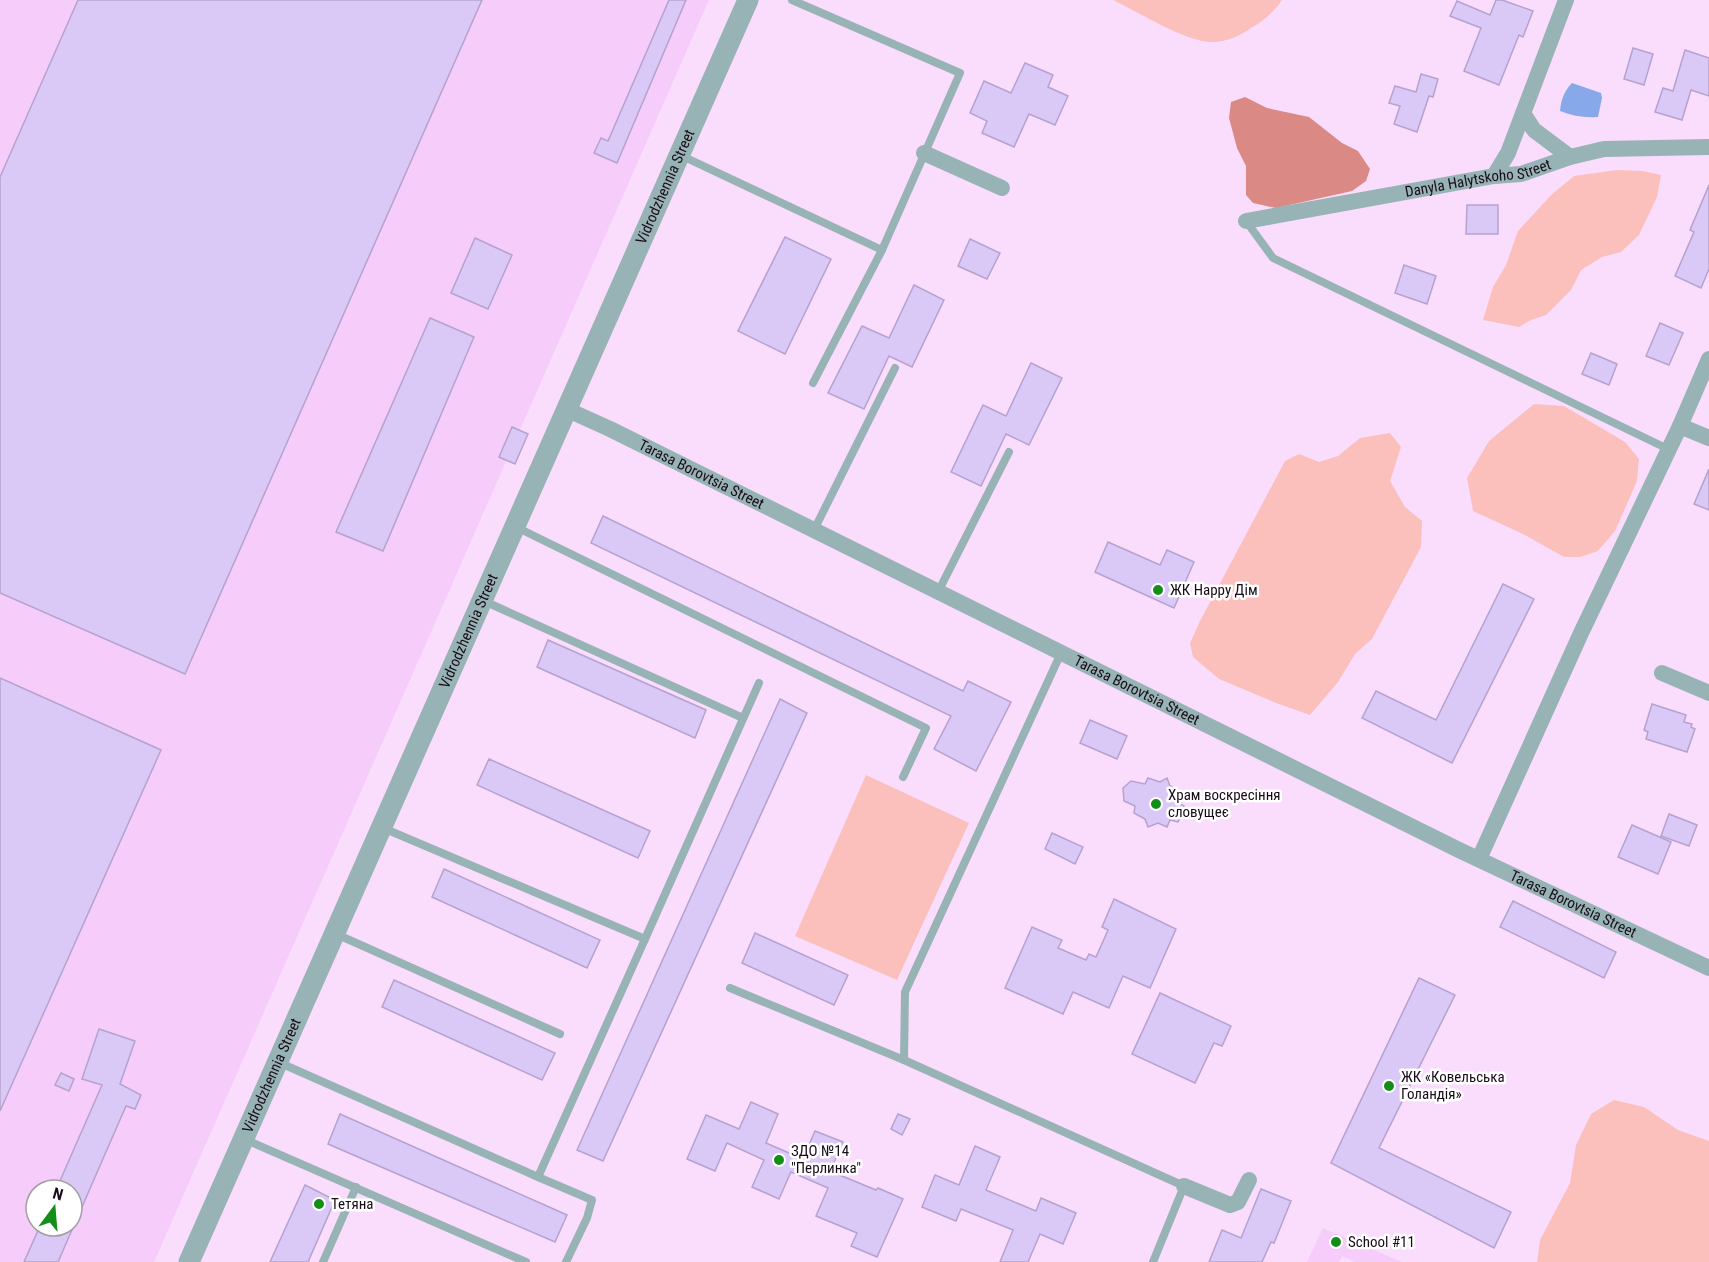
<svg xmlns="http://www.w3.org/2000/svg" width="1709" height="1262" font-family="'Roboto Condensed',sans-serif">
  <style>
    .built { fill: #f6ccfa; fill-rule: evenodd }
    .green { fill: #fcc0bc }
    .forest { fill: #da8984 }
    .water { fill: #87a8e9 }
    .building { fill: #dac8f7; stroke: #b5a2cf; stroke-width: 1.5 }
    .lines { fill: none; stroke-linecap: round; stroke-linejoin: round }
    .service { stroke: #98b3b5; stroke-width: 8 }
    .minor { stroke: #98b3b5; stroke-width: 16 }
    .tertiary { stroke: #98b3b5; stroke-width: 21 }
    .poi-dot { fill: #138e19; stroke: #fff; stroke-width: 2 }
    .labels { text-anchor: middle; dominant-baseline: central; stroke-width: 5; stroke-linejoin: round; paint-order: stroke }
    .street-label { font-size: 15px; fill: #180c19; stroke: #fff }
    .poi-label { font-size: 15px; fill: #180c19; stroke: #fff; text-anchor: start }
  </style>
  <rect width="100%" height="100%" fill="#faddfd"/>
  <g class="built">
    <path d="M0,0H709L154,1262H0ZM36,1190H72V1226H36Z"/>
    <polygon points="1323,1228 1402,1262 1355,1262 1342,1256 1339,1262 1307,1262"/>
  </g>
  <g class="green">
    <path d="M1113,0H1282C1274,12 1263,21 1251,28C1240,36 1226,42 1212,42C1186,42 1138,12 1113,0Z"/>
    <polygon points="1617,170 1643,171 1661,175 1657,197 1639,235 1621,252 1602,257 1581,270 1571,290 1546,315 1531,320 1519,327 1483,320 1493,287 1506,265 1518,231 1551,195 1574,176"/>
    <polygon points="1534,404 1564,406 1625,442 1639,459 1637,481 1615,531 1598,551 1580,557 1564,557 1525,535 1473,511 1467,478 1489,441"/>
    <polygon points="1390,433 1401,447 1390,481 1405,507 1422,521 1421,547 1372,639 1355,654 1338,682 1310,715 1276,703 1219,679 1193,657 1190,643 1200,621 1285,461 1299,454 1319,462 1338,456 1360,438"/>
    <polygon points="866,775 969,823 897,980 795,936"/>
    <polygon points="1614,1100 1644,1107 1678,1130 1709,1141 1709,1262 1537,1262 1540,1240 1570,1183 1576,1145 1591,1114"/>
  </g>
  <polygon class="forest" points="1245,97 1267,108 1309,117 1342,143 1358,151 1370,169 1366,181 1352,191 1276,208 1253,203 1246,195 1246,166 1237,148 1229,118 1231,102"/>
  <path class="water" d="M1572,83L1601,93L1602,98L1598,117C1584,118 1573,116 1560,111C1561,100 1564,91 1572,83Z"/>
  <g class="building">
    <polygon points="78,0 482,0 185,674 0,593 0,177"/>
    <polygon points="669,0 686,0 617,163 594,153 601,138 608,141"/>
    <polygon points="1496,0 1502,0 1533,11 1523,37 1519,35 1499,85 1464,71 1481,28 1450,16 1457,1 1490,15"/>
    <polygon points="1633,48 1653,54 1644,85 1624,79"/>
    <polygon points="1685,50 1709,58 1709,96 1691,90 1682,120 1655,112 1663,88 1673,91"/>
    <polygon points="1025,63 1053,75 1048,87 1068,96 1055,125 1029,114 1014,147 982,133 987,121 970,113 984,81 1011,93"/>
    <polygon points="1421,74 1438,79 1433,97 1429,96 1417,132 1394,124 1400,106 1389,103 1395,86 1416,92"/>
    <polygon points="1709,185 1709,269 1701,288 1675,276 1694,232 1690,230"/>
    <polygon points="1467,205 1498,205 1498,234 1466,234"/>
    <polygon points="785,237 831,259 785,354 738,331"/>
    <polygon points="475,238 512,255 488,309 451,293"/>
    <polygon points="970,239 1000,253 987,279 958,266"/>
    <polygon points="1404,265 1436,276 1427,304 1395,293"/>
    <polygon points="914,285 944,300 912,367 889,356 864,409 828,393 862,326 889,338"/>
    <polygon points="430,318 474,337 383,551 336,532"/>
    <polygon points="1660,323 1683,333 1669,365 1646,356"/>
    <polygon points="1591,353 1617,364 1609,385 1582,374"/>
    <polygon points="1031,363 1062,378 1029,445 1006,434 981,486 951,472 983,405 1006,416"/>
    <polygon points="512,427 528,434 515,464 499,457"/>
    <polygon points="1709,469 1709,510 1694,504"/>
    <polygon points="603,516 963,691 968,681 1011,702 976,771 934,749 951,716 591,543"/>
    <polygon points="1108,542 1160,565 1167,550 1194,562 1174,608 1095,572"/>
    <polygon points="1503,584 1534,599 1452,763 1362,718 1376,691 1436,720"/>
    <polygon points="548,640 706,710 695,738 537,667"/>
    <polygon points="0,678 161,750 0,1111"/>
    <polygon points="780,699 807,713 603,1161 577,1150"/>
    <polygon points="1652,704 1686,715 1684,722 1692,724 1691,727 1695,729 1687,752 1646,739 1648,732 1644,730"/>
    <polygon points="1090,720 1127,736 1117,759 1080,743"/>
    <polygon points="489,759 650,831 638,858 477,785"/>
    <polygon points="1148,778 1160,782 1167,778 1170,786 1181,792 1176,802 1184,806 1183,814 1178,822 1170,820 1167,827 1158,823 1148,827 1145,819 1134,813 1135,806 1124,801 1123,788 1131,781 1145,784"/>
    <polygon points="1669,814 1697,825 1689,846 1661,836"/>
    <polygon points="1632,825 1671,842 1658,874 1618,857"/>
    <polygon points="1052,833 1083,847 1075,864 1045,849"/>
    <polygon points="444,869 600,940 587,968 432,897"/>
    <polygon points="1114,899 1176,929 1150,988 1123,976 1109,1008 1073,992 1063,1014 1005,988 1032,927 1062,940 1058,948 1086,960 1089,954 1096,957 1108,930 1102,927"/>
    <polygon points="1513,901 1616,952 1604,978 1500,927"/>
    <polygon points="755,933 848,975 834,1005 742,963"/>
    <polygon points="1419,978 1455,995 1379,1148 1511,1212 1494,1248 1331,1163"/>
    <polygon points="394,980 555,1053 542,1080 382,1007"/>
    <polygon points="1160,993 1231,1026 1222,1046 1214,1043 1195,1083 1132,1054"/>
    <polygon points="99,1029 135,1041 120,1084 141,1095 135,1109 126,1106 58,1262 24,1262 40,1226 72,1226 72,1190 56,1190 102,1085 82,1079"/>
    <polygon points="61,1073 74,1079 69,1091 55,1085"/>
    <polygon points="751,1102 778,1114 766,1143 803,1159 815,1131 843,1142 830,1171 876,1190 878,1188 903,1199 877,1257 851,1246 857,1233 816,1216 828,1188 791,1172 779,1199 752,1187 764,1160 727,1143 715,1171 687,1159 706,1115 739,1129"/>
    <polygon points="340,1114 567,1215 555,1242 328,1144"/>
    <polygon points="898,1114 910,1119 902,1135 891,1129"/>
    <polygon points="975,1146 1000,1157 986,1190 1036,1211 1041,1198 1076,1213 1063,1244 1040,1234 1028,1262 1000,1262 1013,1230 961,1209 956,1221 922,1207 935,1175 959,1185"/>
    <polygon points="305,1185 335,1200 308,1262 270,1262"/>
    <polygon points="1261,1189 1291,1201 1274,1243 1271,1242 1262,1262 1209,1262 1222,1230 1241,1238"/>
  </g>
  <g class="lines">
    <g class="service">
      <polyline points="792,0 960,73 882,250 813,383"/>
      <polyline points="680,155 882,250"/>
      <polyline points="1246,221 1273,258 1668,449"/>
      <polyline points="516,527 926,728 903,777"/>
      <polyline points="814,530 895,368"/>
      <polyline points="938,592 1009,452"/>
      <polyline points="484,601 743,718"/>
      <polyline points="383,828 645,939 538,1177 592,1200 587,1218 566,1262"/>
      <polyline points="336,934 560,1034"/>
      <polyline points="645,939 759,683"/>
      <polyline points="730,988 904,1060 1184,1186 1153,1262"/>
      <polyline points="904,1060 905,992 1061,653"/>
      <polyline points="278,1062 538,1177"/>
      <polyline points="244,1139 526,1262"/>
      <polyline points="323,1262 356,1187"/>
    </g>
    <g class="minor">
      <polyline points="1523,113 1534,130 1570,157"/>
      <polyline points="924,153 1002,188"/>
      <polyline points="1494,176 1508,153 1566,0"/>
      <path id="s1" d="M1246,221L1494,176L1521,174L1570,157L1604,149L1709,147"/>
      <path id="s2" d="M568,410L610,429L1461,851L1709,968"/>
      <polyline points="1680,426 1709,438"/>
      <polyline points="1662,673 1709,693"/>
      <polyline points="1479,859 1581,633 1680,426 1709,359"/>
      <polyline points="1184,1186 1230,1205 1238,1202 1249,1180"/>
    </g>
    <path class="tertiary" id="s3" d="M189,1262L748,0"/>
  </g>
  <g class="poi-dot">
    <circle cx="1158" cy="590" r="6"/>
    <circle cx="1156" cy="804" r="6"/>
    <circle cx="1389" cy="1086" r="6"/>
    <circle cx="779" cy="1160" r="6"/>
    <circle cx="319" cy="1204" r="6"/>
    <circle cx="1336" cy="1242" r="6"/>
  </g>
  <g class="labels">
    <g class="street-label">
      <text stroke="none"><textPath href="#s1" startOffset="236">Danyla Halytskoho Street</textPath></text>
      <text stroke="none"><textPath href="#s3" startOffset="1176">Vidrodzhennia Street</textPath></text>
      <text stroke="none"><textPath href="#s2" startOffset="148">Tarasa Borovtsia Street</textPath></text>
      <text stroke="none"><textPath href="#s3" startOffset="690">Vidrodzhennia Street</textPath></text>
      <text stroke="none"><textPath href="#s2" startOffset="634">Tarasa Borovtsia Street</textPath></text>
      <text stroke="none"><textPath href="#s2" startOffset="1120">Tarasa Borovtsia Street</textPath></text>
      <text stroke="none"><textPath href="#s3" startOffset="204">Vidrodzhennia Street</textPath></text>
    </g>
    <g class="poi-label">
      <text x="1170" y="590">ЖК Happy Дім</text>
      <text x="1168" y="795">Храм воскресіння<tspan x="1168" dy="17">словущеє</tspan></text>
      <text x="1401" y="1077">ЖК «Ковельська<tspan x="1401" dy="17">Голандія»</tspan></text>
      <text x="791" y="1151">ЗДО №14<tspan x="791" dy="17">"Перлинка"</tspan></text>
      <text x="331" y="1204">Тетяна</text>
      <text x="1348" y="1242">School #11</text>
    </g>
  </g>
  <g transform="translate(54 1208) rotate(16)"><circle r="28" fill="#ffffff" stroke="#a39ea3" stroke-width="1.5"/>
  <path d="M0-4.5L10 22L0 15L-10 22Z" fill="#138e19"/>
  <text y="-9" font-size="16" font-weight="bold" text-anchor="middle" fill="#180c19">N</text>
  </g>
</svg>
